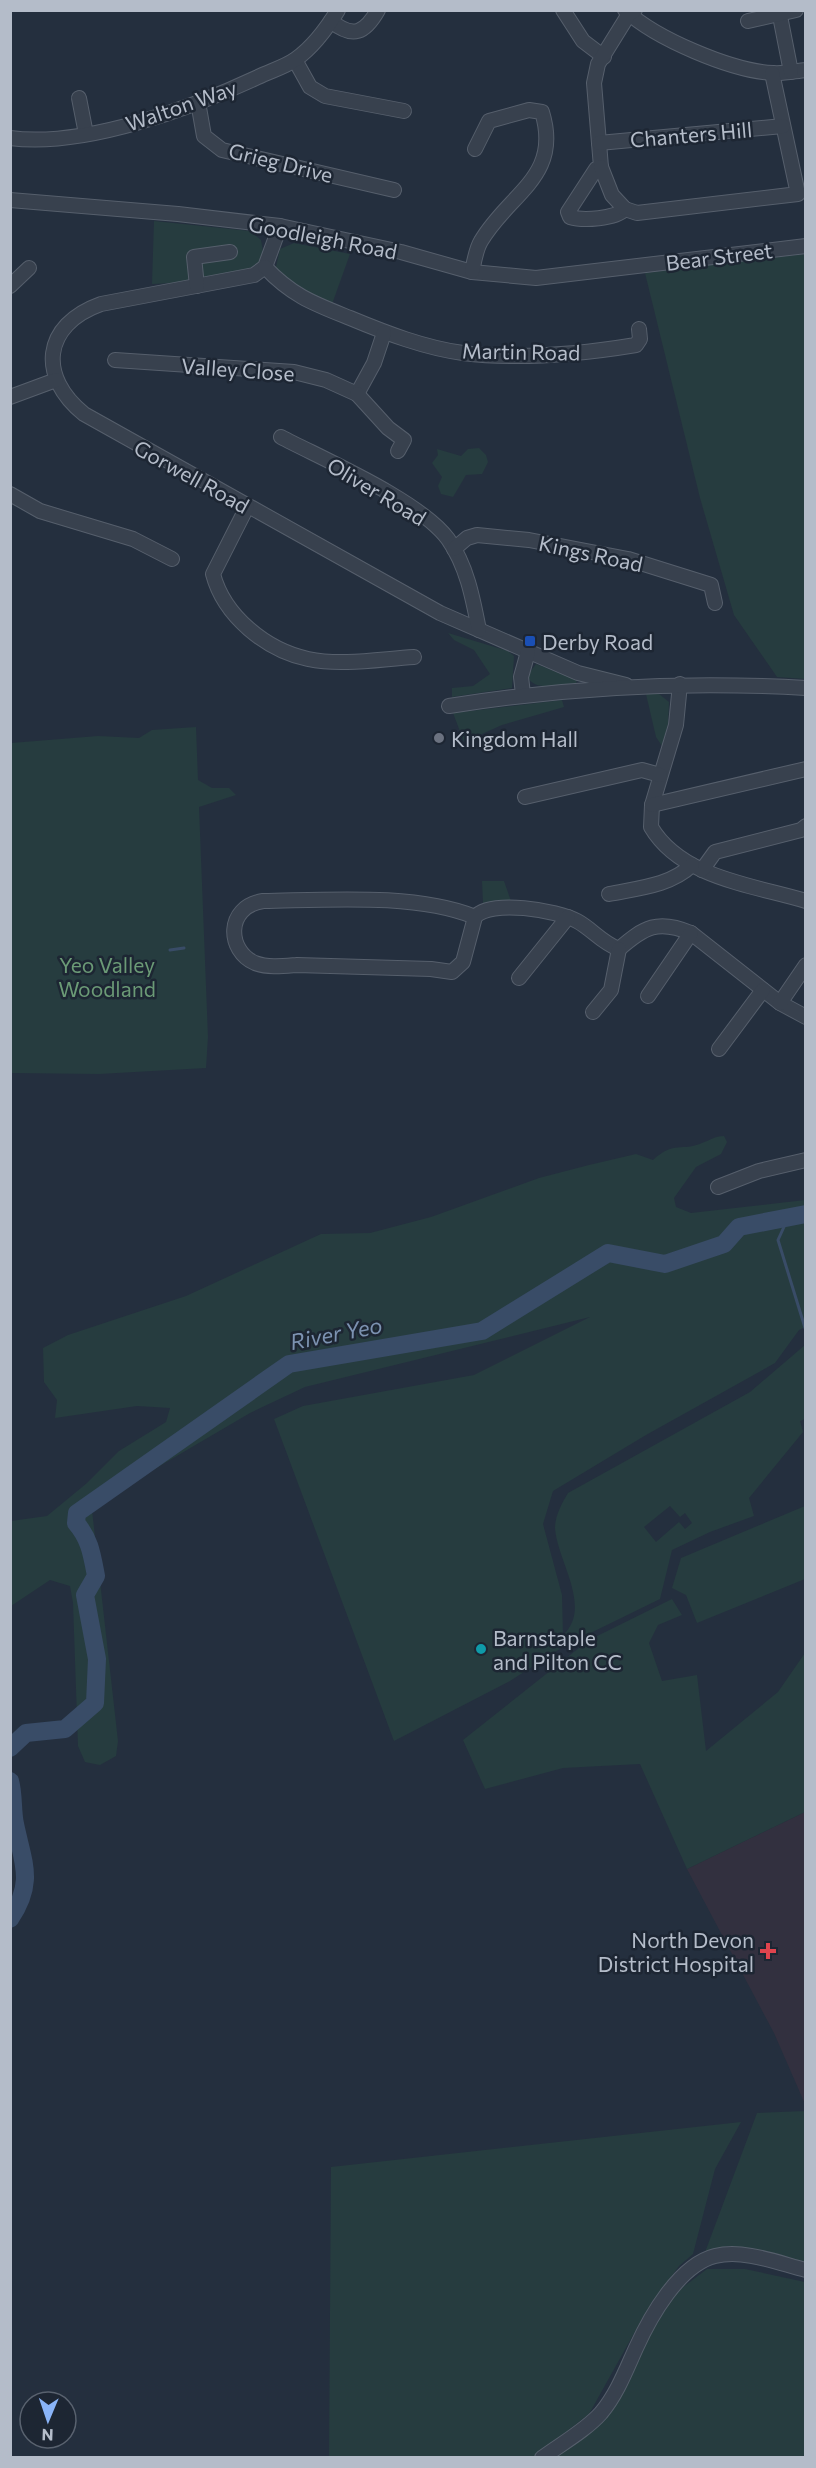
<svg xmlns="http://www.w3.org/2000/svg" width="816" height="2468" font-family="Commissioner,sans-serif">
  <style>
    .medical { fill: #32303f }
    .green { fill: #263c3f; fill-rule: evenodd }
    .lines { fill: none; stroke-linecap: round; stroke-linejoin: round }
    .stream { stroke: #394c67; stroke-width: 3 }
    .river { stroke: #394c67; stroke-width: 18 }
    .minor-casing { stroke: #565f6c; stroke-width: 16 }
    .minor { stroke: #38414e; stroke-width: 14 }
    .transit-dot { fill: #1a4fb4; stroke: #1d2633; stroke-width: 2 }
    .worship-dot { fill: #6b7280; stroke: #1d2633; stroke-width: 2 }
    .culture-dot { fill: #0f9aa8; stroke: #1d2633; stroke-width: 2 }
    .health-dot { fill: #e0444e; stroke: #1d2633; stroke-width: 2 }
    .labels { text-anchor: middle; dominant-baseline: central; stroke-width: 5; stroke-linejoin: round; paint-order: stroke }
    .street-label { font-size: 21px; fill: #b4bcc9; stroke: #1d2633 }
    .poi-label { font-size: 21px; fill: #b4bcc9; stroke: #1d2633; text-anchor: start }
    .park-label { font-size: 21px; fill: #6b9a76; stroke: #1d2633 }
    .water-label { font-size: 22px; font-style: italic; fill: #7c92b1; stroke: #1d2633 }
  </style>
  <rect width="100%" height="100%" fill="#242f3e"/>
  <polygon class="medical" points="805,1812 805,2104 774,2033 687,1869"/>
  <g class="green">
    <path d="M154,221L250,231L261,240L264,257C246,283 182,282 152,284Z"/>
    <polygon points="294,243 350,254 331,307 283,280 276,267 280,249"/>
    <polygon points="805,254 806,254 805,679 777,677 734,615 700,498 645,273"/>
    <polygon points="479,448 486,455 488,462 482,474 466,475 453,497 441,494 438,486 442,477 432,463 438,455 437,449 461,456 468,449"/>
    <polygon points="448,633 508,651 514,656 512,688 452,697 452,688 473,686 490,674 474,650 454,640"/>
    <path d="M536,664L577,680L576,683C560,684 535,693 527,676Z"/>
    <polygon points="646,694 659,694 669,702 668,724 662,746 656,737"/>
    <polygon points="562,700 564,707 502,725 464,742 453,713"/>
    <polygon points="196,727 198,780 212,788 229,788 236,795 199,807 208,1037 206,1068 99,1074 11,1073 11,743 98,736 139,738 152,730"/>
    <polygon points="482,881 504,881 511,901 498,900 483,903"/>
    <path d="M724,1136L727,1142L721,1154L696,1167L674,1198L676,1207L691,1213L805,1200V1327L799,1330L775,1363L646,1435L553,1491L543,1524L562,1595L563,1635C593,1607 557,1561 555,1528C555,1516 562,1503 568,1493L750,1392L805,1345V1419L800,1421L803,1432L749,1498L754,1516L710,1532L672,1550L660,1599L566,1645L510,1681L394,1741L274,1419L303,1406L474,1375L590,1317L305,1387L250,1413L129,1484L92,1510L118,1741L116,1756L100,1765L85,1762L78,1746L73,1603L70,1586L50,1580L11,1606V1521L47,1516L87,1483L119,1451L166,1422L170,1408L137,1406L55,1418L57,1400L44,1382L43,1348L68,1335L186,1296L321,1234L370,1233L431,1217L539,1178L589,1165L636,1154L653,1160C675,1140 681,1152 702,1143C711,1140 714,1136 724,1136ZM670,1506L680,1517L685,1513L692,1523L685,1529L679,1522L656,1542L644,1527Z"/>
    <polygon points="805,1506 805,1579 697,1623 686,1595 672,1588 681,1558"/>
    <polygon points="672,1599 682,1615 658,1625 649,1643 662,1681 697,1675 706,1751 778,1692 805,1653 805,1812 687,1869 640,1764 563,1768 485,1789 463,1740 589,1640"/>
    <polygon points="805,2111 805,2266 728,2246 704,2255 757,2113"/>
    <polygon points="741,2122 715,2169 693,2254 679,2266 647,2310 589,2414 534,2457 329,2458 331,2167"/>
    <polygon points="707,2269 745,2269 805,2282 805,2457 551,2458 604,2421 670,2297"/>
  </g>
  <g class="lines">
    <g class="stream">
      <polyline points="170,950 184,948"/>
      <polyline points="788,1218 778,1240 806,1331"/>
    </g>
    <g class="river">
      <path d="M10,1748L26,1733L65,1729L95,1703L97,1659L85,1595L96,1576C92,1555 90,1539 76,1523L77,1513L289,1364L482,1331L608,1253L665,1264L724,1244L739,1227L806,1214"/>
      <path d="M10,1781C14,1795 12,1810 15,1824C23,1863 35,1882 10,1919"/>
    </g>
    <defs>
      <g id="minor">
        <polyline points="563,10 583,41 604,57"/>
        <path d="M625,10C656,39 732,71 773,73C784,74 795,71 806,70"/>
        <path d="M635,10L629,14L598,64L594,83L601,167L596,169L568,212L570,217C583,221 615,219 625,209L637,213L798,194L772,73"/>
        <polyline points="780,16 791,72"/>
        <path d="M331,21C353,39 365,33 378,10"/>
        <polyline points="748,21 796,10"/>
        <polyline points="295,60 310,87 325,96 404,111"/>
        <polyline points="79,98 86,134"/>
        <polyline points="198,102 204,136 222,150 394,190"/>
        <path d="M10,138C84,148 192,108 258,77C270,71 285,67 296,59C313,47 327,28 338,10"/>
        <polyline points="599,143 783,126"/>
        <polyline points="601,167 612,195 625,209"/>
        <polyline points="10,200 178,214 280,226 401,252 472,272 536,278 806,246"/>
        <path d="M280,226L265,267L254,275L101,304C42,325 38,377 84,414L440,613L578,673L626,685"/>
        <path d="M265,267C292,296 315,304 350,318C386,333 425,348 463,353C520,360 581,354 636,345L640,339L639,329"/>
        <path d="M472,272C474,262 476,249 481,241C509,193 562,177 542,112L529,110L489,121L475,149"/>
        <polyline points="10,286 29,268"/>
        <polyline points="197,286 194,257 230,252"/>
        <polyline points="115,360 294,372 326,380 357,394 374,363 384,333"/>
        <polyline points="357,394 388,428 404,440 398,451"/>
        <polyline points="10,397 56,380"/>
        <path d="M281,437C325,460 420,501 448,539C467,566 473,599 479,630"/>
        <polyline points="10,494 40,511 133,539 172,559"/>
        <path d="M247,507L213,574C224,616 266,650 308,659C342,666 380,659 414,657"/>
        <polyline points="454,549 467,538 477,535 529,540 628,559 711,585 715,603"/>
        <path d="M680,684L676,725L652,805L651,827C681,878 753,885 806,901"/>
        <polyline points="523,694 521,677 528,652"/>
        <path d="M449,706C568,687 685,681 806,688"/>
        <polyline points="525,797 642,770 660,775"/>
        <polyline points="652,805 806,769"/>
        <polyline points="702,870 715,852 801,830 806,826"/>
        <path d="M609,894C638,888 670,886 692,865"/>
        <path d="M475,917C416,893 327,900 263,901C225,907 227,951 255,963C268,968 284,966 297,965L431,969L452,972L463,962L475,917C490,899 557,910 577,921C592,929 602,943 619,949C644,927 658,919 691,933L780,1003L806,1017"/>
        <polyline points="519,978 568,917"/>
        <polyline points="648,996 691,933"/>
        <polyline points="780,1003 806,965"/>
        <polyline points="593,1012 611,990 619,949"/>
        <polyline points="719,1049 763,990"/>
        <polyline points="718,1187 759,1171 806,1160"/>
        <path d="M542,2458C561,2444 586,2430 601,2413C617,2394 626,2370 636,2348C650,2317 679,2265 715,2256C744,2249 778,2263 806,2270"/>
      </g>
    </defs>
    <use href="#minor" class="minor-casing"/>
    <use href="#minor" class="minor"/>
  </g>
  <rect class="transit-dot" x="524" y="635" width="12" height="12" rx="3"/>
  <circle class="worship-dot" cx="439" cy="738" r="6"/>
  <circle class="culture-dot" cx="481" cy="1649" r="6"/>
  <path class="health-dot" d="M765 1942h6v6h6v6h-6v6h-6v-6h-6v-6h6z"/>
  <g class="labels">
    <g class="street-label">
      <text transform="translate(181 105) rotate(-19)">Walton Way</text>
      <text transform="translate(691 134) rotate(-5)">Chanters Hill</text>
      <text transform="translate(281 162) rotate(14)">Grieg Drive</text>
      <text transform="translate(323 237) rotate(11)">Goodleigh Road</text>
      <text transform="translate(719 256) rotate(-7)">Bear Street</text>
      <text transform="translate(521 351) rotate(1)">Martin Road</text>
      <text transform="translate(238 369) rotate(4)">Valley Close</text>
      <text transform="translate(192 476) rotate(29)">Gorwell Road</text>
      <text transform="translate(377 491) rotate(31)">Oliver Road</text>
      <text transform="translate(591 553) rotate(12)">Kings Road</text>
    </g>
    <g class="poi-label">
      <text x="542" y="641">Derby Road</text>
      <text x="451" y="738">Kingdom Hall</text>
      <text x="493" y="1637">Barnstaple<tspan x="493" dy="24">and Pilton CC</tspan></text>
      <text x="754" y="1939" text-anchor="end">North Devon<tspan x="754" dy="24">District Hospital</tspan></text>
    </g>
    <g class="park-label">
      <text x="107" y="964">Yeo Valley<tspan x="107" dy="24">Woodland</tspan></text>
    </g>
    <g class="water-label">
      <text transform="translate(336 1333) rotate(-11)">River Yeo</text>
    </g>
  </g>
  <rect width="816" height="2468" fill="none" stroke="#b4bcc9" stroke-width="24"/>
  <g transform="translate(48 2420) rotate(182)"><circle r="28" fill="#1d2633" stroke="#59626f" stroke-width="1.5"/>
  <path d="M0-4.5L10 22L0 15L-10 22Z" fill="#8ab4f8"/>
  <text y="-9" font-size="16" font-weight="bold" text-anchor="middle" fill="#b4bcc9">N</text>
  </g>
</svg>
